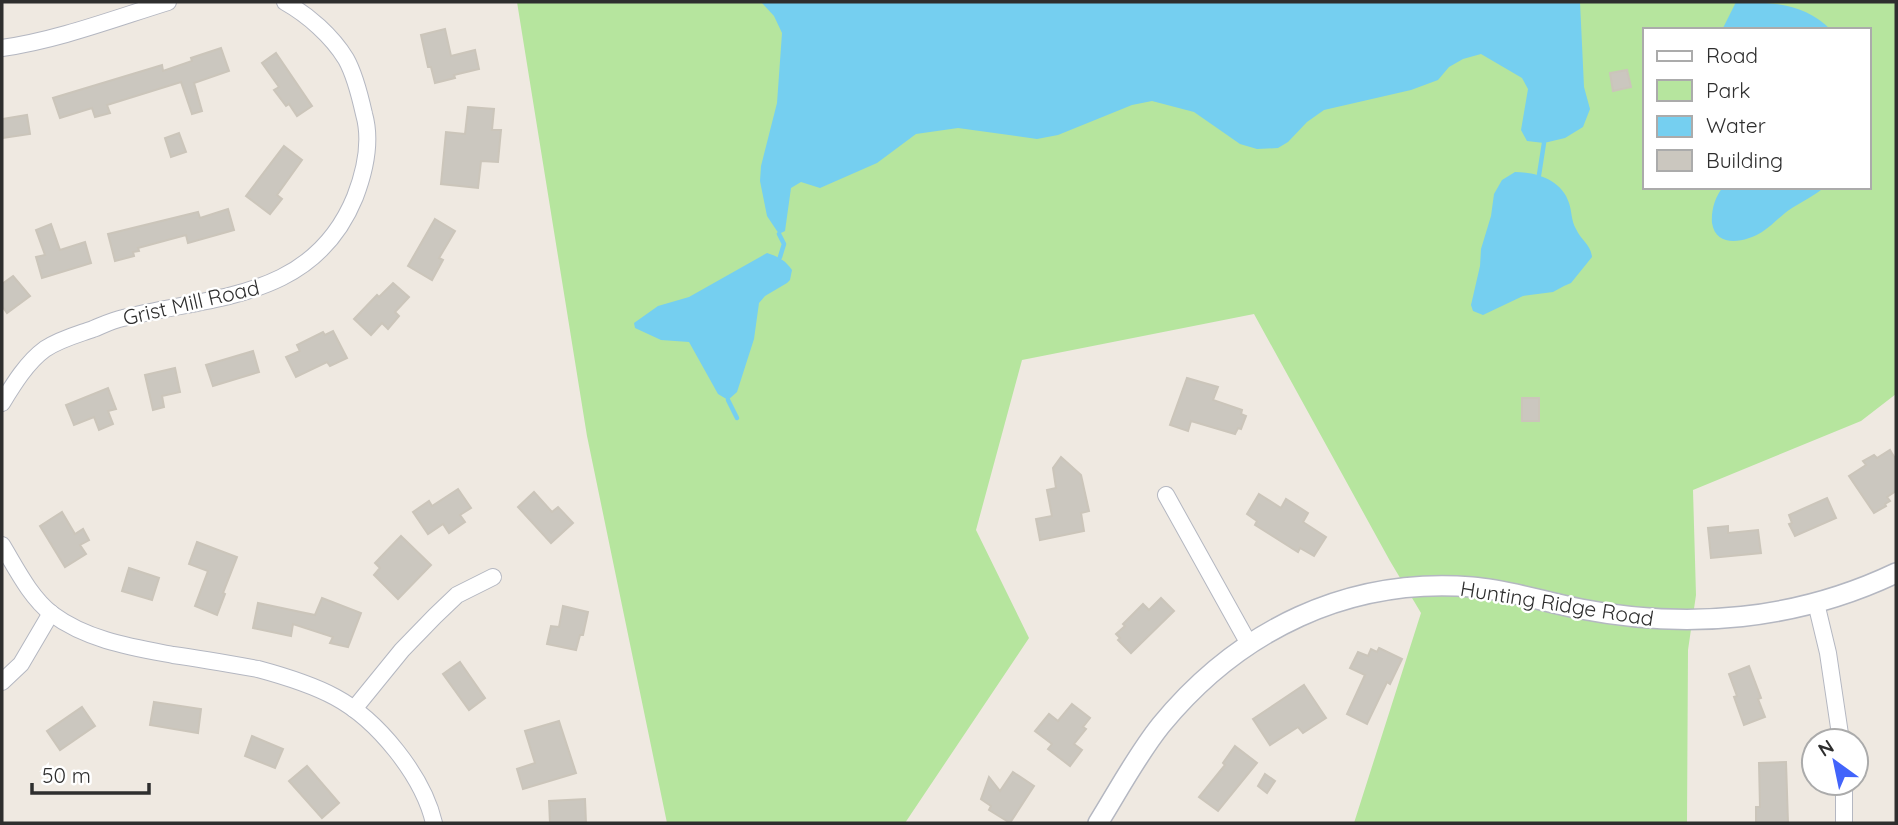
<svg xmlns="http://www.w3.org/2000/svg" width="1898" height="825" font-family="Quicksand,sans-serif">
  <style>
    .green { fill: #b6e59e; fill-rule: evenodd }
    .water { fill: #75cff0 }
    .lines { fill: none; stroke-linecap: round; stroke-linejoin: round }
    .stream { stroke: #75cff0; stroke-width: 4.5 }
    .building { fill: #cbc7bf; stroke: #cbc5ba; stroke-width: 2 }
    .minor-casing { stroke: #b4b7c1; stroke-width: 18 }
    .tertiary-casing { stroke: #b4b7c1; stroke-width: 22 }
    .minor { stroke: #fff; stroke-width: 16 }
    .tertiary { stroke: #fff; stroke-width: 19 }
    .labels { text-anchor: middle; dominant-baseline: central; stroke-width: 5; stroke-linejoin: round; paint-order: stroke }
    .street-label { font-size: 21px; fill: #2e2e2e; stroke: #fff }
  </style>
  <rect width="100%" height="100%" fill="#efe9e1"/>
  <path class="green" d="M517,2H1896V394L1861,421L1693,490L1696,595L1688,650L1687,823H1354L1421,613L1390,561L1254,314L1022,360L976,530L1029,638L905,823H667L587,436ZM1644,30H1868V187H1644Z"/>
  <g class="water">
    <polygon points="761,2 1580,2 1584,87 1590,109 1583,127 1565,138 1544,143 1527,141 1521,130 1528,89 1522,78 1481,54 1463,59 1449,67 1438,80 1411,90 1324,110 1307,122 1288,142 1278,148 1257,149 1240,144 1194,112 1152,101 1132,105 1058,135 1037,139 958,128 916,134 877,163 820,188 801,182 791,188 785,231 779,234 767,216 760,181 761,166 777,103 782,33 774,16"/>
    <path d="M1736,2C1770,2 1805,3 1831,30H1722Z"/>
    <path d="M1515,172C1536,172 1562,180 1569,203C1572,212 1571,220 1576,229C1581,240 1591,245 1592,257L1571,283L1564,286L1553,292L1523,296L1483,315L1473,311L1471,305L1480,266L1481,249L1491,216L1494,194L1502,180Z"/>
    <path d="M1723,187H1825C1815,195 1803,201 1792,208C1781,215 1773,225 1762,232C1746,242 1716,249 1712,223C1711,210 1715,197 1723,187Z"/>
    <path d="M767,253C779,257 785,260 792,270L790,280L787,283L765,296L759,303L754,339L737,392L728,400L718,394L689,342L661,340L635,328L634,323L658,306L689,297Z"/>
  </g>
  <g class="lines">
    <g class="stream">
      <polyline points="1539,175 1544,143"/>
      <polyline points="779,234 784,244 780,257"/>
      <polyline points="728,400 737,418"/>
    </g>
  </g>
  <g class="building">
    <polygon points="445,29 451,56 475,50 479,69 454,75 455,78 435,83 431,67 428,67 421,35"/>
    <polygon points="221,48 229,71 194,83 202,111 192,114 181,82 107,105 110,113 95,117 92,108 60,118 53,98 162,65 163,71 192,61 191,58"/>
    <polygon points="276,53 312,106 297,116 289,104 286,106 274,90 279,87 262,63"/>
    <polygon points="1627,70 1631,87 1613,91 1610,73"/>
    <polygon points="468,107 494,109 492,130 501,130 498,162 481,161 478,188 441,184 446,132 465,134"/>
    <polygon points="27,115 30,134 2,138 2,119"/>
    <polygon points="179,133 186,152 171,157 165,138"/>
    <polygon points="284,146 302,160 277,195 282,199 270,214 246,196"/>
    <polygon points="228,209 234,230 188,243 186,235 138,248 139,251 133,252 134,256 115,261 108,234 198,212 200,218"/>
    <polygon points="435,219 455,231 439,258 443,260 432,280 408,266"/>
    <polygon points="51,224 60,250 85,242 91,263 42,278 36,257 45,255 36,230"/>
    <polygon points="13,276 30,296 7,313 2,306 2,284"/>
    <polygon points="393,283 409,297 395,312 399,316 388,329 382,323 371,335 354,319 377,295 379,297"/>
    <polygon points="333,331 347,358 330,366 327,362 296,377 286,357 300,351 297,345 323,332 325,335"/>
    <polygon points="253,351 259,372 213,386 206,365"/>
    <polygon points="175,368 180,392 162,396 164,407 153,410 145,375"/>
    <polygon points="1187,378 1218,387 1213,400 1242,410 1241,414 1246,416 1241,429 1238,428 1235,434 1191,421 1188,431 1170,425"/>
    <polygon points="108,388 116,409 108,411 113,424 99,430 94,417 74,425 66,405"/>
    <rect x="1522" y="398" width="17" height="23"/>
    <polygon points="1890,450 1896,460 1896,491 1887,497 1890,501 1885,504 1886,506 1874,513 1849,476 1866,465 1863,461 1874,455 1877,458"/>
    <polygon points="1061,457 1081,475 1089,511 1081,513 1084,531 1040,540 1036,519 1052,516 1047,490 1056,488 1053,468"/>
    <polygon points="458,489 471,508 460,515 465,522 449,533 443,524 428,534 413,512 429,501 432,506"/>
    <polygon points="534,492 552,512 558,507 573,523 551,543 518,507"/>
    <polygon points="1259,494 1281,508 1286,499 1308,513 1303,522 1326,537 1314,556 1300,548 1298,552 1255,525 1257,521 1247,514"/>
    <polygon points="1827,498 1836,518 1795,536 1789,524 1792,523 1789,515"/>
    <polygon points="62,512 75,534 83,529 89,540 80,545 86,554 65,567 40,526"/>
    <polygon points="1728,526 1728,533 1758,530 1761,553 1711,558 1708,528"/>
    <polygon points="401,536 431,565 398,599 374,575 380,568 375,563"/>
    <polygon points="197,542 237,557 223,593 225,594 217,615 195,606 208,571 189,564"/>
    <polygon points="129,568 159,578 152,600 122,591"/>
    <polygon points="322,598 361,613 348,647 330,643 333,637 293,624 291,636 253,628 258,603 315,615"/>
    <polygon points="1161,598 1174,611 1131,653 1118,640 1120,638 1116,634 1125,626 1123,624 1143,604 1149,610"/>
    <polygon points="563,606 588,612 583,635 580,635 576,650 547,644 551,626 559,627"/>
    <polygon points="1379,648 1402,659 1390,684 1387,682 1367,724 1347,714 1365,675 1350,668 1358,652 1368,656 1371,649 1377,652"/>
    <polygon points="460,662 485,698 469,710 443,674"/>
    <polygon points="1749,666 1761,698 1758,699 1765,717 1744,725 1734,697 1737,696 1729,674"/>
    <polygon points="1304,685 1326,718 1303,733 1298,727 1270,745 1253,719"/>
    <polygon points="154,702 201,709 198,733 150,725"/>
    <polygon points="1072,704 1090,718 1083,727 1086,729 1074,744 1082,750 1070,766 1048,749 1052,744 1035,731 1049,714 1058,721"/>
    <polygon points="82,707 95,726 60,750 47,731"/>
    <polygon points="559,721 576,773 523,789 517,769 535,763 525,731"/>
    <polygon points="252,736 283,749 275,768 245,756"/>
    <polygon points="1235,746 1257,763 1218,811 1199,797 1225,765 1223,763"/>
    <polygon points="1786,762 1788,823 1756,823 1756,807 1760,807 1759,763"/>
    <polygon points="307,766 339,803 322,818 289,781"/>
    <polygon points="1013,772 1034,786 1010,823 989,810 991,806 981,799 989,777 1000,791"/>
    <polygon points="1265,774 1275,781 1267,793 1258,786"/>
    <polygon points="585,799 586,823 550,823 549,801"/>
  </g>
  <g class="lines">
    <defs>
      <g id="minor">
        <path d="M2,48C58,40 113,19 168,2"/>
        <path d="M2,403C13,385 27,362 45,349C60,339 76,335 93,329C103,325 113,320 123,318C214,295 313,300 355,197C365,171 372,142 364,114C360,96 355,75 346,59C332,36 308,15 285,2"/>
        <polyline points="1166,495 1249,644"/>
        <path d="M2,545C16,568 30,597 52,614C87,640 131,647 173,655C202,659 230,664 258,669C284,676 311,684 335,697C378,720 423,776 434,823"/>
        <polyline points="1816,603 1828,653 1841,741"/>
        <polyline points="2,682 21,664 51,613"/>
        <polyline points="354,709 402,650 435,616 457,595 493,577"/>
        <polyline points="1844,823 1844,783"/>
      </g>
      <path id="tertiary" d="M1098,823C1118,791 1137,755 1161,725C1239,630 1348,577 1472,587C1510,590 1544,602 1581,609C1689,630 1797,620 1896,573"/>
    </defs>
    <use href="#minor" class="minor-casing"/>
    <use href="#tertiary" class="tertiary-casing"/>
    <use href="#minor" class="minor"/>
    <use href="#tertiary" class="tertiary"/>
  </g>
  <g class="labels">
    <g class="street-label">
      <text transform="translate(191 302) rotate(-13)">Grist Mill Road</text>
      <text transform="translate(1557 603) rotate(9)">Hunting Ridge Road</text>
    </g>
  </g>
  <rect width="1898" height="825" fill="none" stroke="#2e2e2e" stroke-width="7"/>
  <rect x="1643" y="28" width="228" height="161" fill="#ffffff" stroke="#ababab" stroke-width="2"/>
  <rect x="1657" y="51" width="35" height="10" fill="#ffffff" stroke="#ababab" stroke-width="2"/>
  <text x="1706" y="63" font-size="21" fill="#2e2e2e">Road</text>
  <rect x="1657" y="80" width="35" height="21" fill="#b6e59e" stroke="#ababab" stroke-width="2"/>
  <text x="1706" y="98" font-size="21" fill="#2e2e2e">Park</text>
  <rect x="1657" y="116" width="35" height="21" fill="#75cff0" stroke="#ababab" stroke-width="2"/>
  <text x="1706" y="133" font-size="21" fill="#2e2e2e">Water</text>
  <rect x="1657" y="150" width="35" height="21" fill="#cbc7bf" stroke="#ababab" stroke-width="2"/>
  <text x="1706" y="168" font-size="21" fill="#2e2e2e">Building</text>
  <g transform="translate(1835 762) rotate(327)"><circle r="33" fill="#ffffff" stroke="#ababab" stroke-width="2"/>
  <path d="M0-5L12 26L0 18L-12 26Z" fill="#4264fb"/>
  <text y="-10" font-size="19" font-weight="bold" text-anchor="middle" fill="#2e2e2e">N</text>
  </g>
  <path d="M32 783v10h117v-10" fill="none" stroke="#2e2e2e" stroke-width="3.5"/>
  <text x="42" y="783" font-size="21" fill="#2e2e2e" stroke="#ffffff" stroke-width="5" paint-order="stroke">50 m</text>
</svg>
